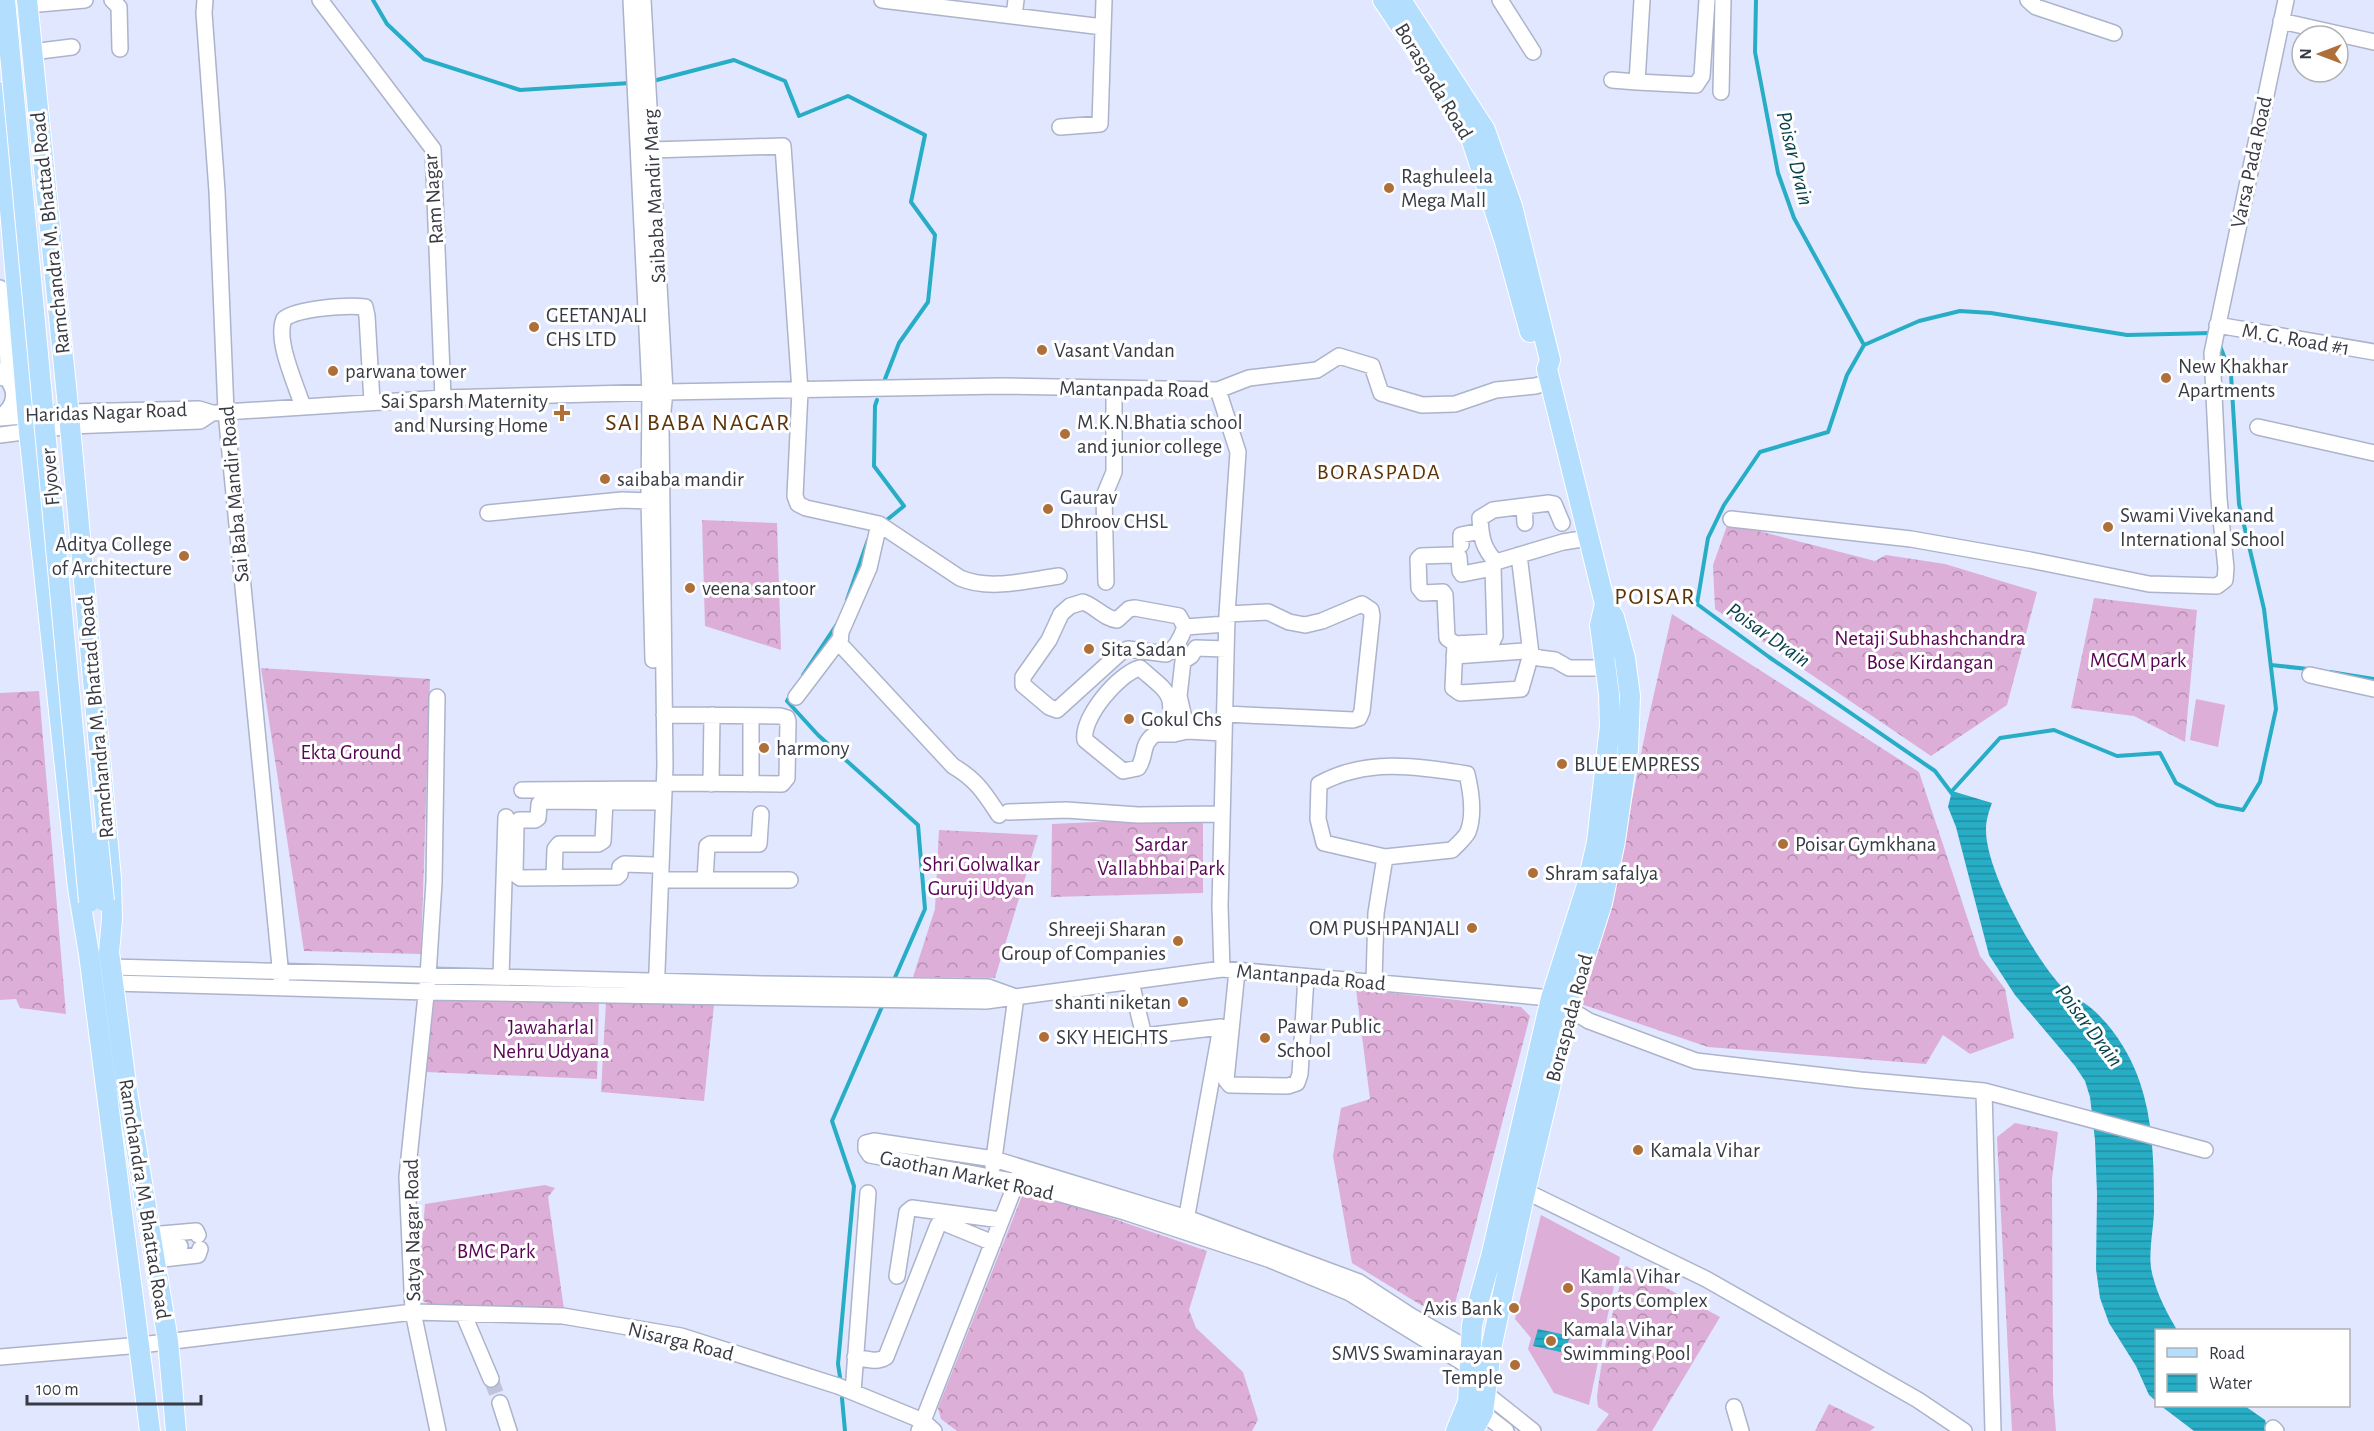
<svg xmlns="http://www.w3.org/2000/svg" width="2374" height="1431" font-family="'Alegreya Sans',sans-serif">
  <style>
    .grass { fill: #ddaed7 }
    .forest { fill: url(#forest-crowns) }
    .water { fill: url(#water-rules) }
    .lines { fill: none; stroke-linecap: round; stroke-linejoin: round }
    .stream { stroke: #27adc5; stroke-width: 4 }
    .minor-tunnel { stroke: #bec5da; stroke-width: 15; stroke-dasharray: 15 8; stroke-linecap: butt }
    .minor-casing { stroke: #acb3ca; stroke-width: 18 }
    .major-casing { stroke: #fff; stroke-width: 22 }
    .minor { stroke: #fff; stroke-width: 15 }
    .major { stroke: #b4defe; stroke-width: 20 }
    .major-bridge-casing { stroke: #fff; stroke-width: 22; stroke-linecap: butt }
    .major-bridge { stroke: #b4defe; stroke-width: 20 }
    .poi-dot { fill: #af6f38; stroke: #fff; stroke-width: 2 }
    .labels { text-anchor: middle; stroke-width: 6; stroke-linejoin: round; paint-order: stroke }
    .street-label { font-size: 21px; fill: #383b44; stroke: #fff }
    .poi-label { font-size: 21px; fill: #383b44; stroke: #fff; text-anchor: start }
    .park-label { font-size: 21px; fill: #590455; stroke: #fff }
    .water-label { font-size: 22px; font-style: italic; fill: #08414c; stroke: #fff }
    .neighbourhood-label { font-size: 22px; letter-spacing: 1.5px; fill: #5e340a; stroke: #fff }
    .quarter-label { font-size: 24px; letter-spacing: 1.5px; fill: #5e340a; stroke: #fff }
  </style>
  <defs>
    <pattern id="forest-crowns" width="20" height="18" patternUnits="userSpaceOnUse" patternTransform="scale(1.5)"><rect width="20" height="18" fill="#ddaed7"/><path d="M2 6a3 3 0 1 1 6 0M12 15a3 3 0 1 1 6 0" fill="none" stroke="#b48fb0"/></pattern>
    <pattern id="water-rules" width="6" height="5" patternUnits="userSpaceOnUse" patternTransform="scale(1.5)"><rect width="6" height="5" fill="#27adc5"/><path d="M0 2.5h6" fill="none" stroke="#238ea2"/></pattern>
  </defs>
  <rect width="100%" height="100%" fill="#e0e7ff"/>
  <path class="grass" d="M2196,699L2225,705L2218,747L2190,740Z
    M1541,1215L1620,1257L1589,1405L1554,1393L1528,1349L1531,1338L1515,1319Z"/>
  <path class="forest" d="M702,520L777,523L781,650L705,626Z
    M1728,523L1875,561L1886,555L1945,564L2037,592L2007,705L1931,756L1715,609L1713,565Z
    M2094,598L2197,610L2185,742L2134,716L2071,708Z
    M1672,614L1919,772L1980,956L2005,989L2014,1038L1970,1054L1943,1035L1926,1064L1708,1047L1578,1003L1609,917L1645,734Z
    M261,668L430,679L421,954L304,951Z
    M39,691L66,1014L20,1008L16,999L0,1000V693Z
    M1203,817V893L1051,897L1052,824Z
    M939,830L1038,835L995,978L913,977L935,909Z
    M1356,989L1521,1007L1530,1016L1453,1311L1434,1313L1352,1263L1333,1156L1341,1108L1370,1099Z
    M432,998L599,1002L597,1079L426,1072Z
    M606,1002L714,1005L704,1101L601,1092Z
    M2015,1123L2058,1132L2052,1179L2053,1393L2056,1431H2012L1997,1137Z
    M545,1185L555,1188L548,1197L564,1309L434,1308L422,1300L418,1290L425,1204Z
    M1033,1191L1207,1251L1189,1310L1196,1328L1243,1372L1258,1420L1252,1431H957L941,1419L938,1408L1022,1196Z
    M1626,1266L1720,1317L1652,1431H1596L1609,1414L1598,1407L1597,1397C1601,1360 1609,1327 1618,1292C1621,1283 1620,1273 1626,1266Z
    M1829,1404L1875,1427L1870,1431H1815Z"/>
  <path class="water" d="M1952,791L1992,803C1989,811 1986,820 1986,829C1985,870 2036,962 2065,990C2072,997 2083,1001 2091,1008C2117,1030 2136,1064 2144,1096C2154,1133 2154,1175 2154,1213C2153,1234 2147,1257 2153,1277C2158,1296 2167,1313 2177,1330H2156V1401L2149,1395L2136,1366L2109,1323L2100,1298L2096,1269L2097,1194L2095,1140L2090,1097L2085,1081L2075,1066L2015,995L1989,955L1956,827L1948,807Z
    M1538,1329L1570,1336L1565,1353L1533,1346Z
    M2161,1406H2245L2265,1420L2268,1431H2194Z"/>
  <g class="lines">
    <path class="stream" d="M373,0L387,24L424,59L520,90L630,83
      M1756,0L1755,52L1778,173L1794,218L1864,345L1847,375L1828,432L1760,452L1724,505L1708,538L1697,604L1769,657L1935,771L1953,795
      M653,81L734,60L785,81L799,116L848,96L925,135L911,202L935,235L928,302L899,343L885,379
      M1864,345L1919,321L1960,311L1991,313L2127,335L2212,333
      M877,400L875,406L874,466L904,506L888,519
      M847,600L868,540
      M2271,665L2308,669
      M2330,672L2374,679
      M803,675L837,624
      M791,694L787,701L818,735L918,825L925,909L893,982
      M1952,791L2000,738L2054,730L2117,756L2160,753L2176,783L2217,805L2243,810L2260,782L2276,709L2264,609L2239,504L2231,374L2220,346
      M840,1377L838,1364L854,1186L832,1121L884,1002
      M842,1398L845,1431"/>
    <path class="minor-tunnel" d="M491,1379L500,1403"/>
    <g class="minor-casing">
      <path id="minor" d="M112,0L119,7L120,49
        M205,0L204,13L217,191L226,412L282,987
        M320,0L433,149L443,398
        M631,0L650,392L649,501L653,660
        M643,0L665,392L661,429L665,766L656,996
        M882,0L1103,27
        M1500,0L1533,52
        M1642,0L1637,82L1696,85L1702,76L1707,0
        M2028,0L2036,7L2114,33
        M27,5L85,0
        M1014,16L1016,0
        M2281,21L2374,42
        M32,52L72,47
        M1612,80L1637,82
        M1721,92L1723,0
        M1060,127L1100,124L1104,0
        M641,152L651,150L783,146L800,391L795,496L798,504L806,508L879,524L869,568L841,632L840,644L953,766C977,780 985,794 999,815
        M0,288L5,292L8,366L7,369L0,371
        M2217,325L2374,352
        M0,377L7,379C16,390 16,402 6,412
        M1218,390L1249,378L1317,370L1339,356L1372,366L1381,393L1422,405L1455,404L1496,390L1535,386L1550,382
        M303,407C296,384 275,341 284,319C298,308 347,305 365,307L367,316L372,402
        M0,418L69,412L199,409L212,413
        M2258,427L2374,453
        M0,435L70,426L200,421L212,413L226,412L443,398L665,392L1002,386L1218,390L1238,452L1227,614L1220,906L1222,969L1551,998L1589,1021L1696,1061L1860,1080L1984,1091L1993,1431
        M1524,506L1525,523
        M488,513L622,500L649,501
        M1731,519L1911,539L2030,560L2149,584L2217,586L2225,580L2226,568L2219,499L2212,353L2286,0
        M879,524L960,578C990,591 1028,580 1059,576
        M1461,545V535L1481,531
        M1519,555L1531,654L1539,658L1555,660L1569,668H1606
        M1496,562C1483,548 1481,538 1480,518L1493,510L1549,503L1554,504L1562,523
        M1493,568L1462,574L1460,571L1459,557L1452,555L1421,556L1418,559L1419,588L1423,593L1443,592L1445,595L1447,638L1455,644L1492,642L1495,636L1493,568L1496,562L1563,542L1588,538
        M1106,582L1104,496L1114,472V388
        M1083,602C1095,606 1105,619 1117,620L1129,609L1135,608L1179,616L1185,627C1181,638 1176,649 1166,654L1128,649L1121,652L1057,710L1049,707L1023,685V677L1049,640L1061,614L1070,606Z
        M1185,627L1227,624
        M1454,656L1524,651L1531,654L1521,689L1460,693L1453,688L1455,644
        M2310,675L2374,689
        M437,697L434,882L428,976L407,1177L413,1312L438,1431
        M796,697L840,639
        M1225,714L1353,720L1359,718L1362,711L1372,616L1371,610L1362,604L1322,621L1305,625L1289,622L1268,612L1227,614
        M664,715L780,716L787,718L788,721L787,778L782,784L665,783
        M1187,731L1179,696L1183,661L1191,656L1196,648L1226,649
        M1170,734C1173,691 1172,696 1140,668C1119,673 1081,718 1085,740L1123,771L1138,768C1147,755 1140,745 1155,734H1174L1187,731L1224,733
        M711,784L712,715
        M751,784V716
        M522,790L657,789
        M1008,812L1066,810L1138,815L1222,814
        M654,865L624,864L620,867V874L617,877L520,878L515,874L516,825L519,820H535L538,818L539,804L543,801L657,802
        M554,878L555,849L559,844H598L603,841L605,801
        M662,880H790
        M705,880L707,846L710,844H759L761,814
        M111,967L762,984L988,987L1013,996
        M1237,971L1226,1080L1230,1085L1288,1086L1297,1083L1300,1074L1306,977
        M501,977L506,817
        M1131,982L1144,1036L1221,1027L1185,1226
        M1374,982L1376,913L1385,857L1452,850C1457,845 1465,838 1468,832C1475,814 1471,791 1467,774C1416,766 1366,758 1319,784L1318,819L1324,843L1385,857
        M113,983L426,992L986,1001L1222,969
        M1984,1091L2205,1150
        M993,1166L1016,997
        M1517,1187L1706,1279L1918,1400L1964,1431
        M150,1235L196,1231L198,1235
        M153,1249L180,1246
        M154,1260L198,1255L200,1249
        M897,1276L907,1212L912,1208L1001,1220
        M463,1313L491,1379
        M0,1357L141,1345L413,1312L563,1316L681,1336L838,1386L923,1421L934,1431
        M855,1357C866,1359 877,1363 886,1357L938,1225L942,1222L993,1243
        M1478,1372L1350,1293L1268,1259L1125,1212L1018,1182L870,1155L866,1149V1143L874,1141L994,1159L1187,1218L1359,1282L1411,1316L1479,1355
        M1479,1388L1533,1431
        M853,1392L868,1193
        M500,1403L509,1431
        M1475,1407L1506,1431
        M1734,1407L1741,1431
        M2273,1428L2276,1431
        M919,1431L1020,1173"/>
    </g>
    <g class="major-casing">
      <path id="major" d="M27,0L70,426L111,879L112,919L109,952L111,967L126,1085L168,1341L176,1431
        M1383,0L1449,98L1470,135L1505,242L1530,332
        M1401,0L1485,130L1512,206L1550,360L1547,369L1605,604L1614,617L1625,658L1630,696L1628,749L1615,841L1602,903L1569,1007L1525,1192L1492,1344L1483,1412L1473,1431
        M0,92L29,432L78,888L89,954L150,1431
        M1456,1431L1468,1402L1472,1325L1491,1257L1551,998L1588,882L1597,842L1610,726L1609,694L1600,625L1605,604"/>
    </g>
    <use href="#minor" class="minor"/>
    <use href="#major" class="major"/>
    <g class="major-bridge-casing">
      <path id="major-bridge" d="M5,0L89,902
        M98,842L104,901"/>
    </g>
    <use href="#major-bridge" class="major-bridge"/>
  </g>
  <g class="poi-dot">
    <circle cx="1389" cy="188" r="6"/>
    <circle cx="534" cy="327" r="6"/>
    <circle cx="1042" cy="350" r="6"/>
    <circle cx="333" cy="371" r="6"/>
    <circle cx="2166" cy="378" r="6"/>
    <path d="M559 404h6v6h6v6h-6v6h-6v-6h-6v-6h6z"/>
    <circle cx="1065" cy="434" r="6"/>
    <circle cx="605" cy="479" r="6"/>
    <circle cx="1048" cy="509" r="6"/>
    <circle cx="2108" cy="527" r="6"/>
    <circle cx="184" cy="556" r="6"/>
    <circle cx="690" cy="588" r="6"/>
    <circle cx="1089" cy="649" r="6"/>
    <circle cx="1129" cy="719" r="6"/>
    <circle cx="764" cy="748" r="6"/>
    <circle cx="1562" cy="764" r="6"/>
    <circle cx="1783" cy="844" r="6"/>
    <circle cx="1533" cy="873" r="6"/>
    <circle cx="1472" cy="928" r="6"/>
    <circle cx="1178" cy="941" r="6"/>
    <circle cx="1183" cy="1002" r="6"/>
    <circle cx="1044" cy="1037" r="6"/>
    <circle cx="1265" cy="1038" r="6"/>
    <circle cx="1638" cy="1150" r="6"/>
    <circle cx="1568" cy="1288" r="6"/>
    <circle cx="1514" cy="1308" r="6"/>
    <circle cx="1551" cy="1341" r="6"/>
    <circle cx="1515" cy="1365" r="6"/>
  </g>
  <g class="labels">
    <g class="street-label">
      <text transform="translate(1434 81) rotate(59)" y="7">Boraspada Road</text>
      <text transform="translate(2251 162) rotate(-78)" y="7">Varsa Pada Road</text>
      <text transform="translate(654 196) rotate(-93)" y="7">Saibaba Mandir Marg</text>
      <text transform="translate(433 199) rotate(-94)" y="7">Ram Nagar</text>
      <text transform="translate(50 233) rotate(-96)" y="7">Ramchandra M. Bhattad Road</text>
      <text transform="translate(2296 339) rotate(10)" y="7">M. G. Road #1</text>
      <text transform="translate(1134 389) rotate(1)" y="7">Mantanpada Road</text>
      <text transform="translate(106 412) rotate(-2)" y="7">Haridas Nagar Road</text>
      <text transform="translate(50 477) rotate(-95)" y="7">Flyover</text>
      <text transform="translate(234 494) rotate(-95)" y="7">Sai Baba Mandir Road</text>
      <text transform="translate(96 717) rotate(-95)" y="7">Ramchandra M. Bhattad Road</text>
      <text transform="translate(1311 977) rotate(5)" y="7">Mantanpada Road</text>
      <text transform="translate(1569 1018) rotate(-75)" y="7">Boraspada Road</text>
      <text transform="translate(967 1175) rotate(12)" y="7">Gaothan Market Road</text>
      <text transform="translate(145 1199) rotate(81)" y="7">Ramchandra M. Bhattad Road</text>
      <text transform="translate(412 1230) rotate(-91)" y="7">Satya Nagar Road</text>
      <text transform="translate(681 1341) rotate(14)" y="7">Nisarga Road</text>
    </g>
    <g class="poi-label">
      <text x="1401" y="183">Raghuleela<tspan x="1401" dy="24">Mega Mall</tspan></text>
      <text x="546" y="322">GEETANJALI<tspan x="546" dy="24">CHS LTD</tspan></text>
      <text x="1054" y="357">Vasant Vandan</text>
      <text x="2178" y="373">New Khakhar<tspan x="2178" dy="24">Apartments</tspan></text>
      <text x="345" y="378">parwana tower</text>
      <text x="548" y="408" text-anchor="end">Sai Sparsh Maternity<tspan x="548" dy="24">and Nursing Home</tspan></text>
      <text x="1077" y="429">M.K.N.Bhatia school<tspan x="1077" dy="24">and junior college</tspan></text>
      <text x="617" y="486">saibaba mandir</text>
      <text x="1060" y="504">Gaurav<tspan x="1060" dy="24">Dhroov CHSL</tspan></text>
      <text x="2120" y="522">Swami Vivekanand<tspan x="2120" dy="24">International School</tspan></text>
      <text x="172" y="551" text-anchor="end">Aditya College<tspan x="172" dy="24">of Architecture</tspan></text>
      <text x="702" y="595">veena santoor</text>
      <text x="1101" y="656">Sita Sadan</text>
      <text x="1141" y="726">Gokul Chs</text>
      <text x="776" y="755">harmony</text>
      <text x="1574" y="771">BLUE EMPRESS</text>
      <text x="1795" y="851">Poisar Gymkhana</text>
      <text x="1545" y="880">Shram safalya</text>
      <text x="1460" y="935" text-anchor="end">OM PUSHPANJALI</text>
      <text x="1166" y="936" text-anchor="end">Shreeji Sharan<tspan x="1166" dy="24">Group of Companies</tspan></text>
      <text x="1171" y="1009" text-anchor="end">shanti niketan</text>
      <text x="1277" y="1033">Pawar Public<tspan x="1277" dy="24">School</tspan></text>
      <text x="1056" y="1044">SKY HEIGHTS</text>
      <text x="1650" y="1157">Kamala Vihar</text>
      <text x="1580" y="1283">Kamla Vihar<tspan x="1580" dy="24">Sports Complex</tspan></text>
      <text x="1502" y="1315" text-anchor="end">Axis Bank</text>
      <text x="1563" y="1336">Kamala Vihar<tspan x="1563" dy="24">Swimming Pool</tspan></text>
      <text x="1503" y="1360" text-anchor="end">SMVS Swaminarayan<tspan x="1503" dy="24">Temple</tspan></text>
    </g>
    <g class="park-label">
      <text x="1930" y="645">Netaji Subhashchandra<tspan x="1930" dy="24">Bose Kirdangan</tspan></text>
      <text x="2138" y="667">MCGM park</text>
      <text x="351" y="759">Ekta Ground</text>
      <text x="1161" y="851">Sardar<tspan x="1161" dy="24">Vallabhbai Park</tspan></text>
      <text x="981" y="871">Shri Golwalkar<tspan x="981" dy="24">Guruji Udyan</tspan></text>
      <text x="551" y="1034">Jawaharlal<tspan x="551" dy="24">Nehru Udyana</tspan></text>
      <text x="496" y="1258">BMC Park</text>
    </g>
    <g class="water-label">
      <text transform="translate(1796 158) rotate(76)" y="8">Poisar Drain</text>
      <text transform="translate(1769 634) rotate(35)" y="8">Poisar Drain</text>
      <text transform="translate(2090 1025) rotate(53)" y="8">Poisar Drain</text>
    </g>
    <g class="neighbourhood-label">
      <text x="1379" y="479">BORASPADA</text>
    </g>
    <g class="quarter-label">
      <text x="698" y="430">SAI BABA NAGAR</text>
      <text x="1655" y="604">POISAR</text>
    </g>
  </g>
  <rect x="2155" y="1329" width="195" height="78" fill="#ffffff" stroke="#afb1b4" stroke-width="1.5"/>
  <rect x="2167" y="1348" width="30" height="9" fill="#b4defe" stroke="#afb1b4" stroke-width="1.5"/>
  <text x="2209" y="1359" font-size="18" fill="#383b44">Road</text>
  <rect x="2167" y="1374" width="30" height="18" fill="url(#water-rules)" stroke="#afb1b4" stroke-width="1.5"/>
  <text x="2209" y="1389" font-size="18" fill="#383b44">Water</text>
  <g transform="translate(2320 54) rotate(270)"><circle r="28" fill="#ffffff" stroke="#afb1b4" stroke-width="1.5"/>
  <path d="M0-4.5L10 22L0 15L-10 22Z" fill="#af6f38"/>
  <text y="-9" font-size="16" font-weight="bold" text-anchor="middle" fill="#383b44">N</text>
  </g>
  <path d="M27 1395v9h174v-9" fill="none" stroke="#383b44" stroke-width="3"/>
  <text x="36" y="1395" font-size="18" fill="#383b44" stroke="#ffffff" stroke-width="4.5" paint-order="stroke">100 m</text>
</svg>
